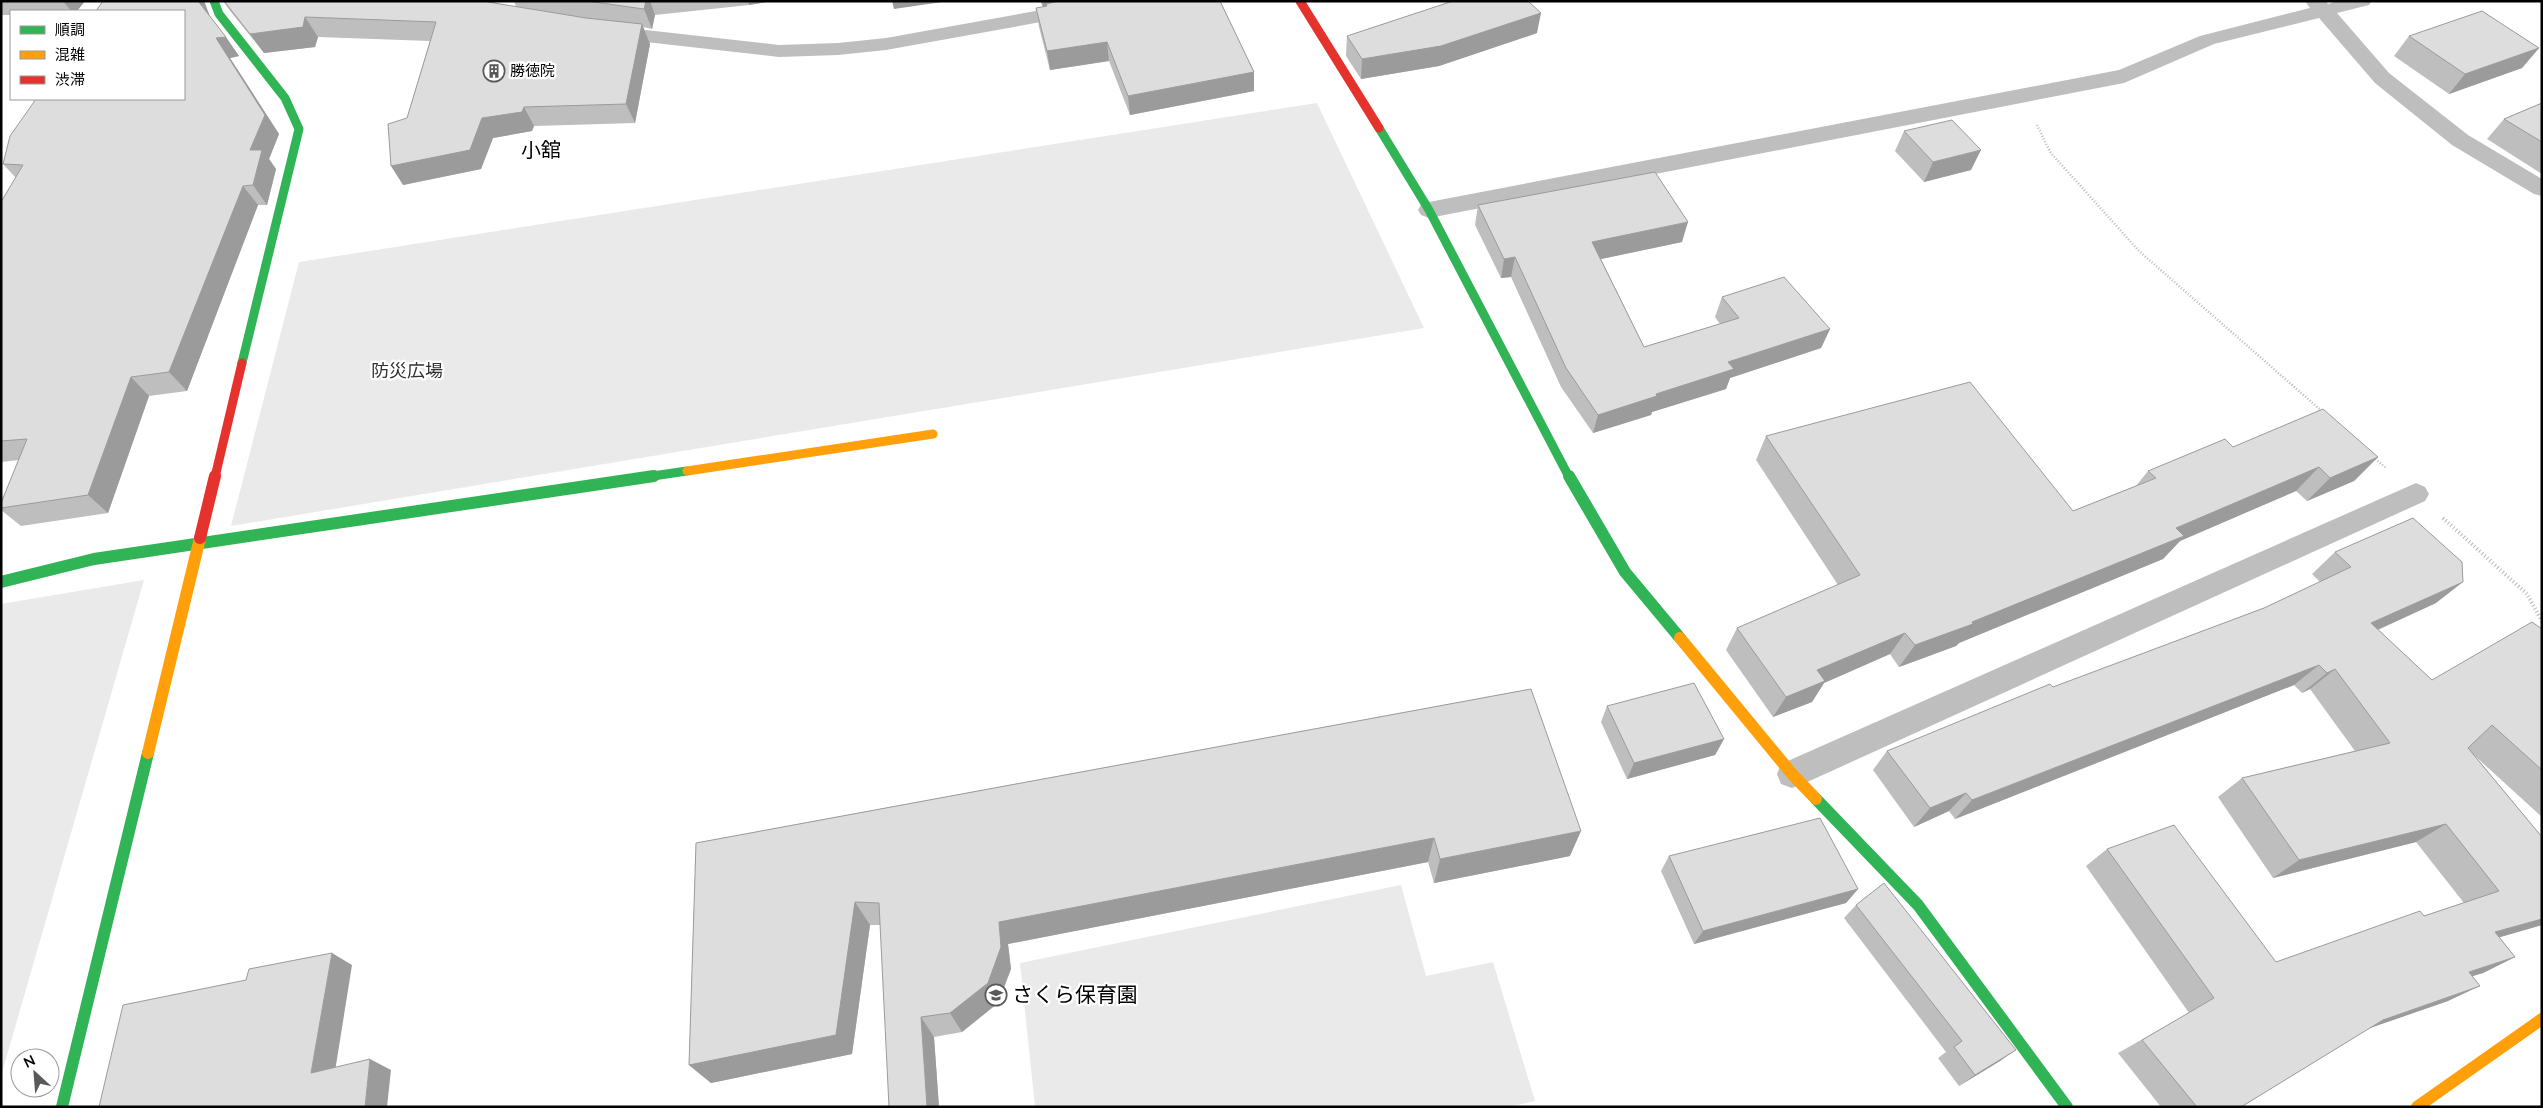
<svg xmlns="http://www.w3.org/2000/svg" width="2543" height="1108" font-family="Lato,'Noto Sans JP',sans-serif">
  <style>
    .green { fill: #eaeaea }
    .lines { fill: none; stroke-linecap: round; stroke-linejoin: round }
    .path-far1 { stroke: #b8b8b8; stroke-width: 2.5; stroke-dasharray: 1 2; stroke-linecap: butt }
    .path { stroke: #b8b8b8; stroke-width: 4; stroke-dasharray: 1 2.5; stroke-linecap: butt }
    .lane { fill: #bebebe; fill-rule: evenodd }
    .street { fill: #bebebe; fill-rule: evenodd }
    .fast-far1 { stroke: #30b455; stroke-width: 9 }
    .fast { stroke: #30b455; stroke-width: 12 }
    .slow-far1 { stroke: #ff9f0a; stroke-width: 9 }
    .slow { stroke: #ff9f0a; stroke-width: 12 }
    .jam-far1 { stroke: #e5322d; stroke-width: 9 }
    .jam { stroke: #e5322d; stroke-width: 12 }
    .wall { fill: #bebebe }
    .shaded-wall { fill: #9b9b9b }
    .building { fill: #ddd; stroke: #9b9b9b }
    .labels { text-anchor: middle; stroke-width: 4.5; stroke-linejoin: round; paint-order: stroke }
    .far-poi-label { font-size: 15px; fill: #000; stroke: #fff; text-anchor: start }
    .park-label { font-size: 18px; fill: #303030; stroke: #fff }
    .quarter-label { font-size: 20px; fill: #000; stroke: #fff }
    .near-poi-label { font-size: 21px; fill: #000; stroke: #fff; text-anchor: start }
  </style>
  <rect width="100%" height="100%" fill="#fff"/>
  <path class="green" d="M1317,103L1424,328L231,526L299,262Z
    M144,580L1,1076V604Z
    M1401,885L1426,976L1493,962L1535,1101L1509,1107H1035L1020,963Z"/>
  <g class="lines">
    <path class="path-far1" d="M2037,125L2050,152L2139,251L2324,413
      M2373,457L2386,468"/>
    <path class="path" d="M2443,518L2527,594L2542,621"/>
    <path class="lane" d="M1091,1H1133L1131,5L1124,7L886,50L838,55L779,57L610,38L603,36L600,32L603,28L610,26L779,45L838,43L886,38Z"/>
    <path class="street" d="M2305,1H2326L2328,4L2337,1H2372L2369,5L2337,13L2389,73L2468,135L2542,179V196L2534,194L2452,145L2375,83L2319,18L2214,44L2124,83L1429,218L1421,215L1418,210L1421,205L1429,202L2119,70L2200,36L2310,8Z
      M2416,483L2425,487L2429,494L2425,501L1803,784L1792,788L1781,784L1777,774L1781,764Z"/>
    <path class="fast-far1" d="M214,1L219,14L285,98L299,129L242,363
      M1379,128L1429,210L1569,477
      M646,477L687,471"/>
    <path class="fast" d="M1569,476L1625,572L1680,638
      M1,582L94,559L654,476
      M1816,799L1918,905L2067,1107
      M62,1107L148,753"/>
    <path class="slow-far1" d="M687,471L933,434"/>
    <path class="slow" d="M1680,638L1792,774L1816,799
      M148,753L200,538
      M2417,1107L2542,1019"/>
    <path class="jam-far1" d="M1300,1L1379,128
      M215,477L242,363"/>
    <path class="jam" d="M200,538L215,476"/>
  </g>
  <path class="wall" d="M1,1H85L77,11H11V15H1Z
    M204,1L209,15L239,56L230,58L279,134L269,159L276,169L267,205H258L187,391L149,396L108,513L21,526L1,510V503L19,460L1,462V202L16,178L3,164Z
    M223,1H496L495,3L516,7L514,1H773L749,5L655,15L652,29L643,27L650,44L635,123L534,126L532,131L493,138L481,169L403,185L407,118L430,41L318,37L315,47L264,53L231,12Z
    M1040,1H1220L1254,72V91L1130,115L1109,61L1050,70L1039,27L1036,8L1043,7Z
    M1537,33L1439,66L1361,79L1346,56L1347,36Z
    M2409,36L2539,48L2522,68L2449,94L2394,56Z
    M2542,103V174L2487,139L2504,119Z
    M1904,131L1971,170L1924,182L1895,151Z
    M1478,205L1682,242L1601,259L1644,347L1720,324L1715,317L1722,297L1830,329L1821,348L1730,378L1726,389L1652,412L1651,415L1593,433L1561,387L1511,277L1501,278L1475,225Z
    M1766,436L2073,511L2136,486L2148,471L2233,447L2378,457L2354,481L2307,501L2296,491L2180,541L2163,559L1959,643L1956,646L1899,667L1890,654L1824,683L1812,702L1773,717L1726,650L1737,628L1838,585L1756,460Z
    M2335,552L2436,603L2378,630L2432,680L2542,629V817L2475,756L2542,837V925L2499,937L2515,957L2483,973L2472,976L2448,1001L2369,1028L2241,1107H2161L2118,1053L2189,1013L2086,866L2107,849L2276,962L2424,916L2464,903L2416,842L2273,878L2218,797L2242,778L2355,751L2310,689L2302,693L2294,685L1955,819L1949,811L1914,827L1873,770L1887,751L2264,608L2320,582L2312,574Z
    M1531,689L1570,856L1434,883L1428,862L1008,944L1011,969L998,1003L962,1032L934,1037L939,1107L880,925H870L852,1054L711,1083L689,1065L696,843Z
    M1607,706L1724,739L1715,755L1627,779L1601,722Z
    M1669,856L1858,889L1846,903L1694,944L1661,871Z
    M1856,905L2000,1061L1959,1086L1938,1058L1946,1052L1844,918Z"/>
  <path class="shaded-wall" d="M63,1H85L77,11H71Z
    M198,1H204L211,19Z
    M646,1H650L655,15L652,29L644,9Z
    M748,1H773L749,5Z
    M892,1H949L894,9Z
    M1042,1H1079L1046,4L1047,7L1043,8Z
    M1541,13L1537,33L1439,66L1361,79L1362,59Z
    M305,17L318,37L315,47L264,53L250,34Z
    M642,24L650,44L635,123L626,104Z
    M226,37L239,56L230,58L279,134L269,159L276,169L267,205L253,185L250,150L216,38Z
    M1107,42L1109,61L1050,70L1047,51Z
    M2539,48L2522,68L2449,94L2465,74Z
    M1254,72V91L1130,115L1128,96Z
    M524,107L534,126L532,131L493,138L481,169L403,185L391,166L482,118Z
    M1981,150L1971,170L1924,182L1933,162Z
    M243,186L258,205L187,391L169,372Z
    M1688,222L1682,242L1587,262L1592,242Z
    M1515,257L1511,277L1501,278L1504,259Z
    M1830,329L1821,348L1730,378L1726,389L1652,412L1651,415L1593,433L1598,415L1656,394L1728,362Z
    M131,377L149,396L108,513L88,495Z
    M2378,457L2354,481L2307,501L2330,478Z
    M2319,467L2296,491L2180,541L2163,559L1959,643L1956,646L1899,667L1915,645L1972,622L2176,528Z
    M2463,582L2436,603L2346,644L2371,623Z
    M1905,633L1890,654L1824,683L1812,702L1773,717L1786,697L1817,670Z
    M2319,665L2294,685L1955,819L1972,800Z
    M2335,669L2310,689L2302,693L2327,673Z
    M1724,739L1715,755L1627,779L1634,763Z
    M1966,793L1949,811L1914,827L1930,808Z
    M2446,824L2416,842L2273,878L2299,860Z
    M1581,831L1570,856L1434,883L1440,859Z
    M1434,838L1428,862L1008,944L1011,969L998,1003L962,1032L950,1013L999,922Z
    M1858,889L1846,903L1694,944L1703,931Z
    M855,902L870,925L852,1054L711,1083L689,1065Z
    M2542,919V925L2463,948L2495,932Z
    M332,953L352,965L333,1084L311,1073Z
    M2515,957L2483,973L2437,987L2469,972Z
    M2480,986L2448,1001L2353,1034L2383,1020Z
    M921,1017L934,1037L939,1107H927Z
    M2016,1050L2000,1061L1959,1086L1975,1075Z
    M370,1059L391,1070L387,1107H365Z"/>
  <path class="building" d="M103,1H198L226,37L216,38L265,115L250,150H262L253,185L243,186L169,372L131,377L88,495L1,508V503L27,439L1,441V202L23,165L3,164L10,136L36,99H184V11H96Z
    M224,1H488V2L586,18L642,24L626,104L524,107L522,112L482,118L470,150L391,166L388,124L407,118L436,22L305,17L303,27L250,34Z
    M587,1H646L644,9Z
    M1059,1H1220L1254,72L1128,96L1107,42L1047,51L1036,8L1047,6L1046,4Z
    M1453,1H1528L1541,13L1441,46L1362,59L1347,36Z
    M2482,11L2539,48L2465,74L2409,36Z
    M2542,103V142L2504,119Z
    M1952,120L1981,150L1933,162L1904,131Z
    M1655,172L1688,222L1592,242L1644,347L1739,318L1722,297L1784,277L1830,329L1728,362L1734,369L1656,394L1657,396L1598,415L1566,368L1515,257L1504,259L1478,205Z
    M1970,382L2073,511L2156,478L2148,471L2225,439L2233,447L2323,409L2378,457L2330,478L2319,467L2176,528L2184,536L1972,622L1973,624L1915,645L1905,633L1817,670L1825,681L1786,697L1737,628L1860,575L1766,436Z
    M2413,518L2462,562L2463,582L2371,623L2432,680L2532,622L2542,629V770L2492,725L2468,748L2542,837V919L2495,932L2515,957L2469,972L2480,986L2383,1020L2241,1107H2197L2142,1040L2214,998L2107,849L2174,825L2276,962L2420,911L2424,916L2499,891L2446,824L2299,860L2242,778L2390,743L2335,669L2327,673L2319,665L1972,800L1966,793L1930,808L1887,751L2050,684L2053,687L2264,608L2351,567L2335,552Z
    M1694,683L1724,739L1634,763L1607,706Z
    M1531,689L1581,831L1440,859L1434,838L999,922L1001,947L988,983L950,1013L921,1017L927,1107H889L879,903L855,902L836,1035L689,1065L696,843Z
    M1820,818L1858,889L1703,931L1669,856Z
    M1884,883L2016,1050L1975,1075L1954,1047L1962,1041L1856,905Z
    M332,953L311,1073L370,1059L365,1107H99L123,1005L246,980L249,969Z"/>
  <defs>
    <g id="building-ring" transform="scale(1.125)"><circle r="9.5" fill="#fff" stroke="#595959" stroke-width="1.5"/><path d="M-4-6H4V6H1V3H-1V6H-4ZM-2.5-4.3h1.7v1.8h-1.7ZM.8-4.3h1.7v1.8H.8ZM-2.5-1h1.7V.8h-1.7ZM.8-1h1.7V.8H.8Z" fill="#595959"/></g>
    <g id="school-ring" transform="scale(1.125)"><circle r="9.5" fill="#fff" stroke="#595959" stroke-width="1.5"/><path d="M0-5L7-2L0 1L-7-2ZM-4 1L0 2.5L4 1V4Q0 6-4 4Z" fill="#595959"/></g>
  </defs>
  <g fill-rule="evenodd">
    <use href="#building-ring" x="494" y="71"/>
    <use href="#school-ring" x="996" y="995"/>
  </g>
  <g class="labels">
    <g class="far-poi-label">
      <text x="510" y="76">勝徳院</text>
    </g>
    <g class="park-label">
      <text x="407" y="377">防災広場</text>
    </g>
    <g class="quarter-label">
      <text x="541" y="157">小舘</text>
    </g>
    <g class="near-poi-label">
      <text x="1012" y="1002">さくら保育園</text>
    </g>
  </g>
  <rect width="2543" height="1108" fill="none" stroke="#000000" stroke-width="5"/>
  <rect x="10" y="10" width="175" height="90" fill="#ffffff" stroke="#999999"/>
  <rect x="20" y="26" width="25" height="8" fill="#30b455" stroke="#999999"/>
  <text x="55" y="35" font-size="15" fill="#000000">順調</text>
  <rect x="20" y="51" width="25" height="8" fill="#ff9f0a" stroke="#999999"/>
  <text x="55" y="60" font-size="15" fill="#000000">混雑</text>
  <rect x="20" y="76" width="25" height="8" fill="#e5322d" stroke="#999999"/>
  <text x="55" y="85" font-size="15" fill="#000000">渋滞</text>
  <g transform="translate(35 1073) rotate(334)"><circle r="24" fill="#ffffff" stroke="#999999"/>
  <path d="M0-4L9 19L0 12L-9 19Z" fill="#595959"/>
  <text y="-8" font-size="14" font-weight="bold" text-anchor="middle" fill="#000000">N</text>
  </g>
</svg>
